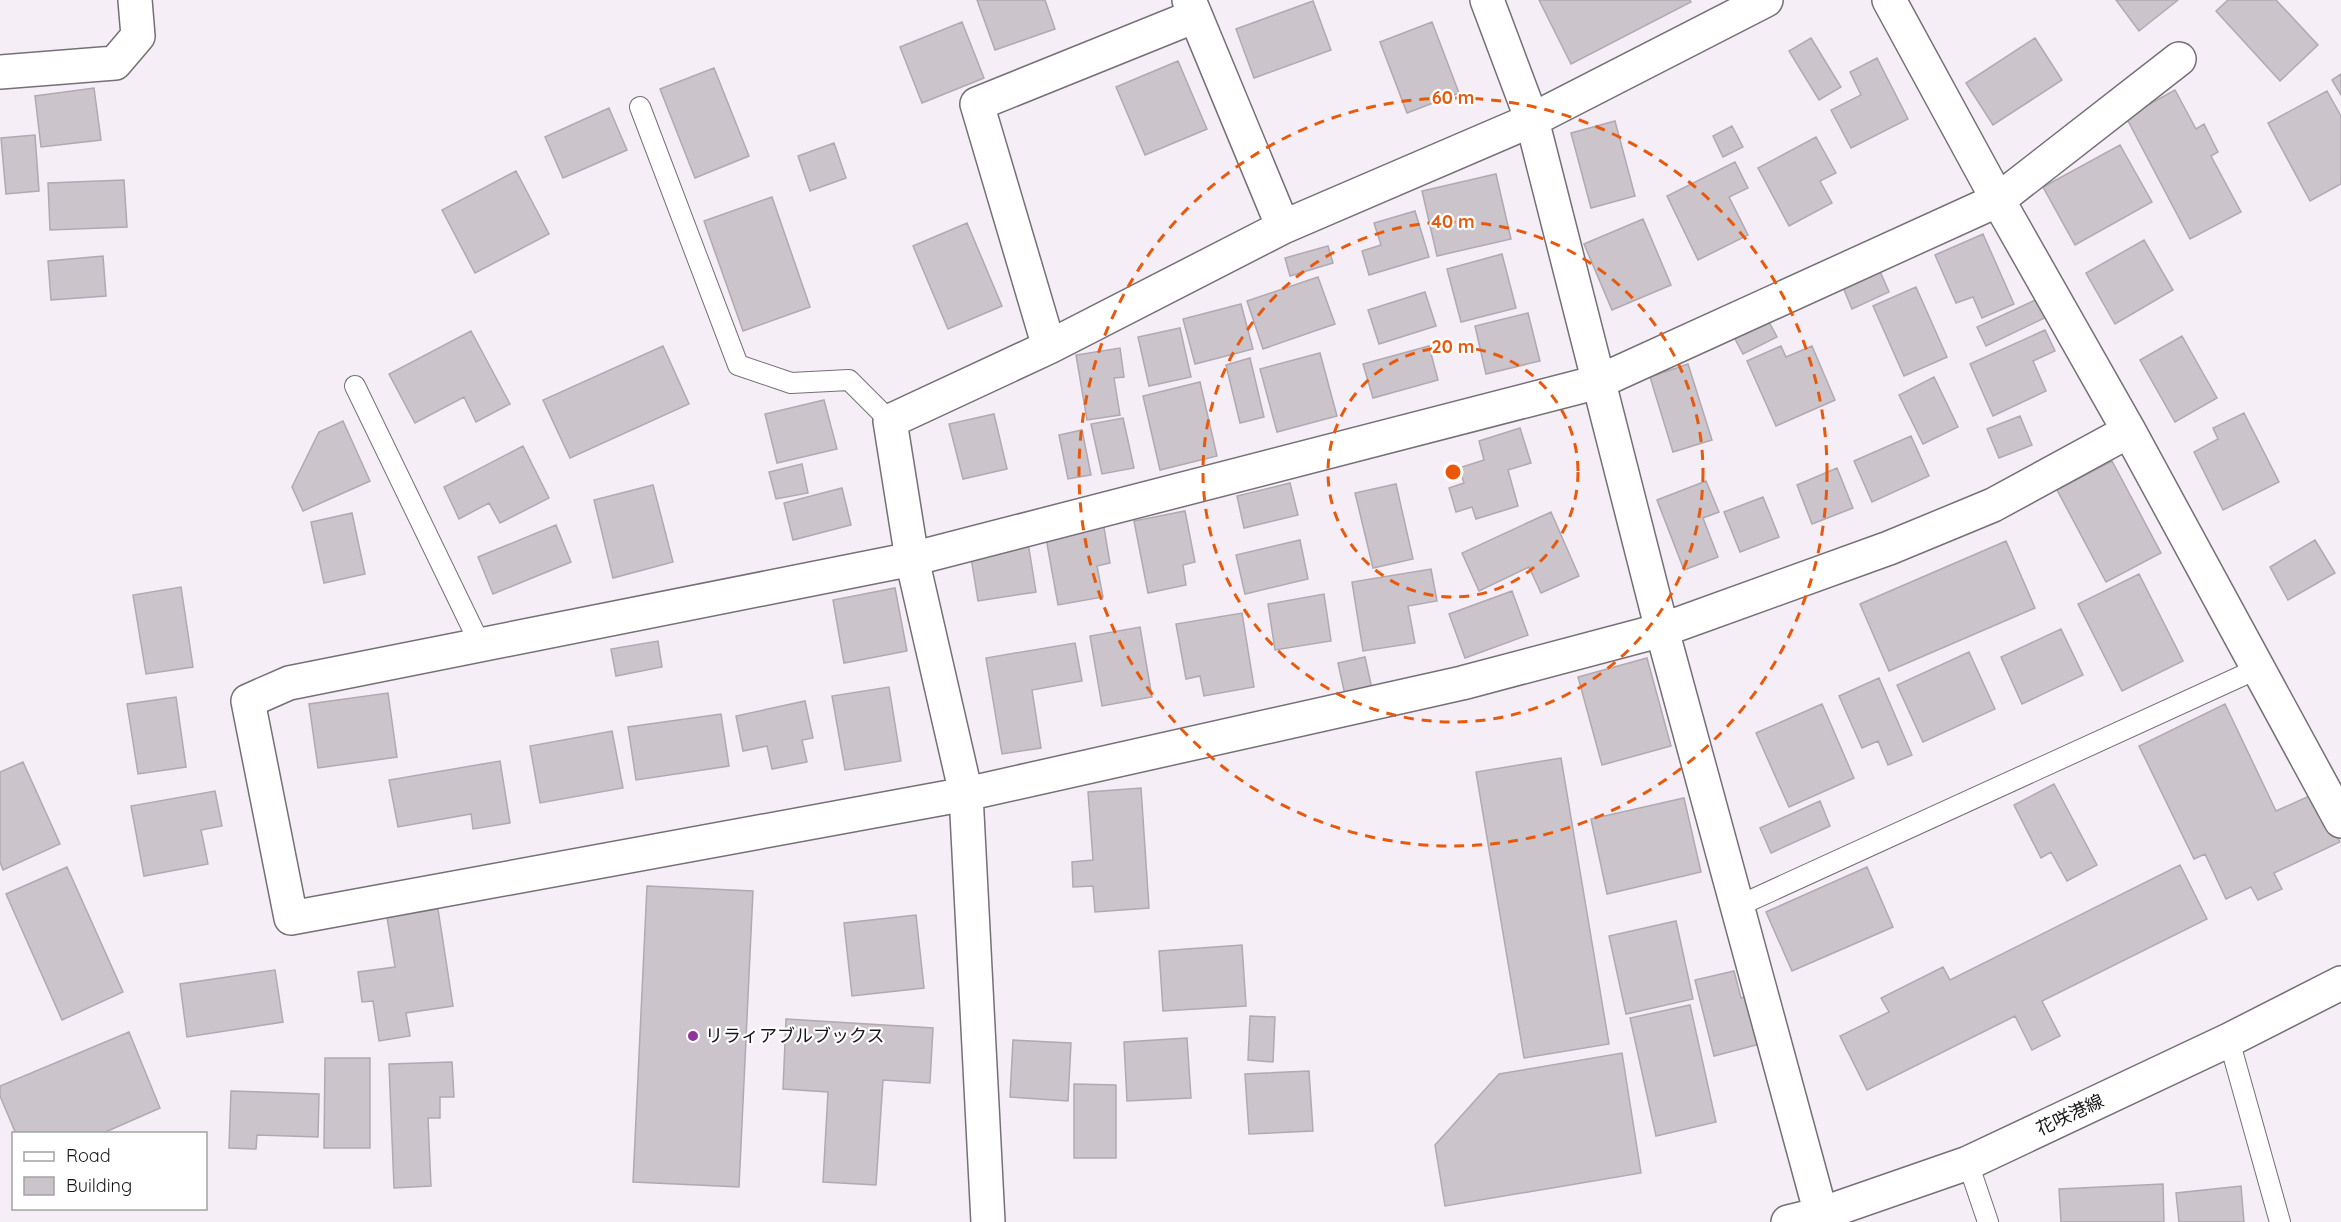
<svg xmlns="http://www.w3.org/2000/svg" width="2341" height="1222" font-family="Quicksand,'Noto Sans JP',sans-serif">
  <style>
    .building { fill: #cbc4cb; stroke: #b0a9b1; stroke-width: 1.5 }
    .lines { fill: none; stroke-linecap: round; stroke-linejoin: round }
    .lane-casing { stroke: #756f76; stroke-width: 22 }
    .street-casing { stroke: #756f76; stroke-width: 36 }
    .secondary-casing { stroke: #756f76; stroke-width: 36 }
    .lane { stroke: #fff; stroke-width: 20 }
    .street { stroke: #fff; stroke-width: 33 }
    .secondary { stroke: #fff; stroke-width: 33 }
    .ring { fill: none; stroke: #e8590c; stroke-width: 3; stroke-dasharray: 10 8 }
    .poi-dot { fill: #90339d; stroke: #fff; stroke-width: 2 }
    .labels { text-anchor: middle; stroke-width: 4.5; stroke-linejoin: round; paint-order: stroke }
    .poi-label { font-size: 18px; fill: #191619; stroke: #fff; text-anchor: start }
    .street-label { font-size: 18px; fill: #191619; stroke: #fff }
    .centre { fill: #e8590c; stroke: #fff; stroke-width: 3 }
    .ring-label { font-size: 18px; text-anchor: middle; font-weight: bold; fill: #e8590c; stroke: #fff; stroke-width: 4.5; stroke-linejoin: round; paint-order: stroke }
  </style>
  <rect width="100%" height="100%" fill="#f5eef6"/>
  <path class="building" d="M977,0H1045L1055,29L995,50Z
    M1539,0H1690L1691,2L1571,64Z
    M2116,0H2178L2139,31Z
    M2228,0H2276L2318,45L2280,81L2216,11Z
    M1313,1L1331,50L1254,78L1236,29Z
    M962,22L984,78L922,103L900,47Z
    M1432,22L1459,93L1407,113L1380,42Z
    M1811,38L1841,87L1819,100L1789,51Z
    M2035,38L2062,80L1993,125L1966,83Z
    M1877,58L1908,119L1851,148L1831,110L1861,95L1850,72Z
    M1178,61L1207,129L1145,155L1116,87Z
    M714,68L749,156L695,178L660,89Z
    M2341,74V95L2332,80Z
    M94,88L101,140L41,147L35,96Z
    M2175,90L2196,129L2204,124L2218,152L2211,156L2241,212L2190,239L2126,117Z
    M2327,91L2341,116V184L2310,201L2268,123Z
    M609,108L627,150L563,178L545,137Z
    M1615,121L1635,196L1591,208L1571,133Z
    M1732,126L1743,147L1723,157L1713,136Z
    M35,135L39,191L6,194L1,138Z
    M1816,137L1836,173L1820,181L1832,203L1789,226L1758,168Z
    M834,143L846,178L810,191L798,156Z
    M2120,145L2152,202L2075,245L2043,187Z
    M1735,162L1748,188L1729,197L1748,235L1698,260L1667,196Z
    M516,171L549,234L475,273L442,210Z
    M1496,174L1511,239L1437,256L1422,191Z
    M124,180L127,227L50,230L48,183Z
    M772,197L810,307L743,331L704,221Z
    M1415,211L1429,257L1369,275L1362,251L1381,245L1374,223Z
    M1643,219L1671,285L1612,310L1584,244Z
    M967,223L1002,306L948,329L913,246Z
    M1983,234L2014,304L1982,318L1973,297L1956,303L1935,255Z
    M2144,240L2173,290L2115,324L2086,273Z
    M1328,246L1333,263L1290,276L1285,258Z
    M1502,254L1516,308L1461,322L1447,269Z
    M103,256L106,296L51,300L48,261Z
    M1879,269L1889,292L1852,309L1842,285Z
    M1318,277L1335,324L1263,349L1247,301Z
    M1916,287L1947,357L1904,376L1873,306Z
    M1425,292L1436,326L1379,344L1368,310Z
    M2046,295L2055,313L1986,346L1977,327Z
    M1241,304L1253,349L1195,364L1183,319Z
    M1528,313L1540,361L1486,374L1475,326Z
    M1768,320L1777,337L1743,354L1734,337Z
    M1180,328L1191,377L1149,386L1138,337Z
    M2045,330L2055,351L2033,361L2046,391L1993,416L1970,364Z
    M471,331L510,404L476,422L464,397L415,423L389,374Z
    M2182,336L2217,398L2175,422L2140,360Z
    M663,346L689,404L570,458L543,400Z
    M1429,346L1438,380L1373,398L1363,364Z
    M1781,346L1786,357L1812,346L1835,400L1776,426L1747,361Z
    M1120,348L1124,377L1114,378L1120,415L1087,420L1076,355Z
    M1320,353L1337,416L1277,432L1260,369Z
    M1250,358L1264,417L1240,423L1226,365Z
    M1688,364L1712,440L1673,452L1650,377Z
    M1934,377L1958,427L1923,444L1899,395Z
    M1200,382L1217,456L1160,470L1143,396Z
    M824,400L837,449L777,463L765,414Z
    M2244,413L2279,482L2223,510L2194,452L2218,439L2213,428Z
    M994,414L1007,469L963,479L949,424Z
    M2020,416L2032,445L1999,458L1987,429Z
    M1123,418L1134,468L1102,474L1091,424Z
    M343,421L370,481L303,511L292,487L319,432Z
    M1520,428L1531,463L1508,470L1518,506L1476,519L1472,507L1456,512L1449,488L1464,483L1459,468L1484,460L1479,441Z
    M1082,430L1091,475L1068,479L1059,435Z
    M1911,436L1929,476L1872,502L1854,461Z
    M523,446L549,498L500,523L489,503L459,519L444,487Z
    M2112,461L2161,553L2106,582L2057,490Z
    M802,464L808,493L776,499L769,472Z
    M1837,468L1853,508L1812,524L1797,485Z
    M1706,481L1719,512L1703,518L1718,557L1684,570L1657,500Z
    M1290,483L1298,515L1244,528L1237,496Z
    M1396,484L1413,559L1373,568L1355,493Z
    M653,485L673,562L613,578L594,500Z
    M842,488L851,525L793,540L784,503Z
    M1763,497L1779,537L1740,552L1724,512Z
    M1185,511L1195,562L1183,565L1186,585L1148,593L1134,521Z
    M1551,512L1579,576L1541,593L1529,567L1479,591L1462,553Z
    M352,513L365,574L324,583L311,522Z
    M1102,516L1110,563L1097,566L1103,597L1058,605L1044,527Z
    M556,525L571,562L493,594L478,557Z
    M1027,536L1036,592L978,601L969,545Z
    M1300,540L1308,579L1245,594L1236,555Z
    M2315,540L2335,573L2288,600L2270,567Z
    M2006,541L2035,608L1889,671L1860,604Z
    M1431,569L1437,601L1408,606L1415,643L1363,651L1352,582Z
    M2139,574L2183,661L2122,691L2078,604Z
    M181,587L193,667L146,674L133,595Z
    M895,588L907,651L844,663L833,600Z
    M1512,591L1528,635L1465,658L1449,614Z
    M1324,594L1331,641L1275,650L1268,604Z
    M1242,613L1254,687L1204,696L1200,676L1186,679L1176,624Z
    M1140,627L1152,697L1102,706L1090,636Z
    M2061,629L2083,675L2022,704L2001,657Z
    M658,641L662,667L616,676L611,649Z
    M1075,643L1082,681L1032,690L1041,748L1002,754L986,658Z
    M1969,652L1995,709L1923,742L1897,685Z
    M1365,657L1372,689L1345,695L1338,663Z
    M1647,658L1671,746L1602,765L1578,677Z
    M1879,678L1912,755L1888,765L1878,741L1862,748L1839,696Z
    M889,687L901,761L845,770L832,696Z
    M388,693L397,757L318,768L309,704Z
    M176,697L186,767L138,774L127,704Z
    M805,701L813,738L802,740L807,762L772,769L767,746L743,751L736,716Z
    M1822,704L1854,778L1789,807L1756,733Z
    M2225,704L2276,811L2316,793L2340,842L2274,873L2282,889L2258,900L2251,887L2226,899L2205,854L2194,859L2139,746Z
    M721,714L729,766L636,780L628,727Z
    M612,731L623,788L540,803L530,746Z
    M1561,758L1609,1044L1524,1058L1476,772Z
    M500,761L510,823L473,829L471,814L398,827L389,780Z
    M23,762L60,844L3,870L0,862V772Z
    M2054,784L2097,865L2067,881L2051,852L2041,858L2014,805Z
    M1141,788L1149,908L1095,912L1093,886L1073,887L1072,862L1093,860L1088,792Z
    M215,791L222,826L201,830L208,864L144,876L131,806Z
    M1684,798L1701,872L1607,894L1591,819Z
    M1820,801L1830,826L1771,853L1760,828Z
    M2180,865L2207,919L2042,1001L2060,1036L2032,1050L2015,1016L1867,1090L1840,1036L1889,1012L1881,998L1943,967L1950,980Z
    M67,867L123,992L62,1020L6,894Z
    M1867,867L1893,927L1792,971L1766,912Z
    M647,886L753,891L739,1187L633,1182Z
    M438,909L453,1006L406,1013L410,1036L379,1041L373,1001L362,1002L358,972L395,967L387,917Z
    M916,915L924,988L852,996L844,923Z
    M1676,921L1693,999L1626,1014L1609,936Z
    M1242,945L1246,1006L1163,1011L1159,951Z
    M275,970L283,1022L187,1037L180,984Z
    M1734,971L1741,998L1751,995L1764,1043L1714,1056L1695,980Z
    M1690,1005L1716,1122L1656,1136L1630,1018Z
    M1250,1016L1275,1017L1273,1062L1248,1060Z
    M786,1019L933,1028L930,1083L883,1080L876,1185L823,1182L828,1092L783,1089Z
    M129,1032L160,1108L101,1134H16L0,1096V1086Z
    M1187,1038L1191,1098L1127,1101L1124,1042Z
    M1013,1040L1071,1043L1068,1101L1010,1097Z
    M1622,1053L1641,1173L1445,1206L1435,1145L1499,1074Z
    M325,1058H370V1148H324Z
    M452,1062L454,1097H440V1118H428L431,1186L394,1188L389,1064Z
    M1309,1071L1313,1131L1249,1134L1245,1074Z
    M1074,1084L1116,1085V1158H1074Z
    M231,1091L319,1094L318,1137L257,1135L256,1149L229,1148Z
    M2163,1184L2164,1222H2061L2059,1189Z
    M2241,1186L2244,1222H2179L2176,1193Z"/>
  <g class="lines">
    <g class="lane-casing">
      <path id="lane" d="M640,107L738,365L791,383L849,380L890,421
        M355,386L480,644
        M1736,907L2259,668
        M2229,1040L2280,1222
        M1968,1163L1988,1222"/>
    </g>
    <g class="street-casing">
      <path id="street" d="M1189,0L1283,227
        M1487,0L1532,120L1662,630L1821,1214
        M1889,0L1998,200L2129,431L2341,821
        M0,72L115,63L138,36L135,0
        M1049,347L977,104L1195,16
        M2129,431L1993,505L1889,548L1662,630L1462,683L966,794L291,918L248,701L289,683L912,559L1598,382L1998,200L2179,59
        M988,1222L966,794L912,559L890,421L1049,347L1283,227L1532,120L1766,0"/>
    </g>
    <g class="secondary-casing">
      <path id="secondary" d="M1788,1222L1821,1214L1968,1163L2229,1040L2341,983"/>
    </g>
    <use href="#lane" class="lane"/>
    <use href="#street" class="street"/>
    <use href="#secondary" class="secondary"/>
  </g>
  <g class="ring">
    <circle cx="1453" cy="472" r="125"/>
    <circle cx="1453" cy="472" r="250"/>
    <circle cx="1453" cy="472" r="374"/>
  </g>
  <circle class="poi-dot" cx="693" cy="1036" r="6"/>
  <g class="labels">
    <g class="poi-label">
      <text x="705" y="1042">リラィアブルブックス</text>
    </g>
    <g class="street-label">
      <text transform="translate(2070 1115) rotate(-25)" y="6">花咲港線</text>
    </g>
  </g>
  <circle cx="1453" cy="472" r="9" class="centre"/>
  <g class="ring-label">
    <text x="1453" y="104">60 m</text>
    <text x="1453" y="228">40 m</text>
    <text x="1453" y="353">20 m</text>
  </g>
  <rect x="12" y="1132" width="195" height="78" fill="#ffffff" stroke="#a3a2a3" stroke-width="1.5"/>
  <rect x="24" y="1152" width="30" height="9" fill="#ffffff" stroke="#a3a2a3" stroke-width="1.5"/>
  <text x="66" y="1162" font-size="18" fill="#191619">Road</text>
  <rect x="24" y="1177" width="30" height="18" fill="#cbc4cb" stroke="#a3a2a3" stroke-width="1.5"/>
  <text x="66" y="1192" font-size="18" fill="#191619">Building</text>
</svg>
